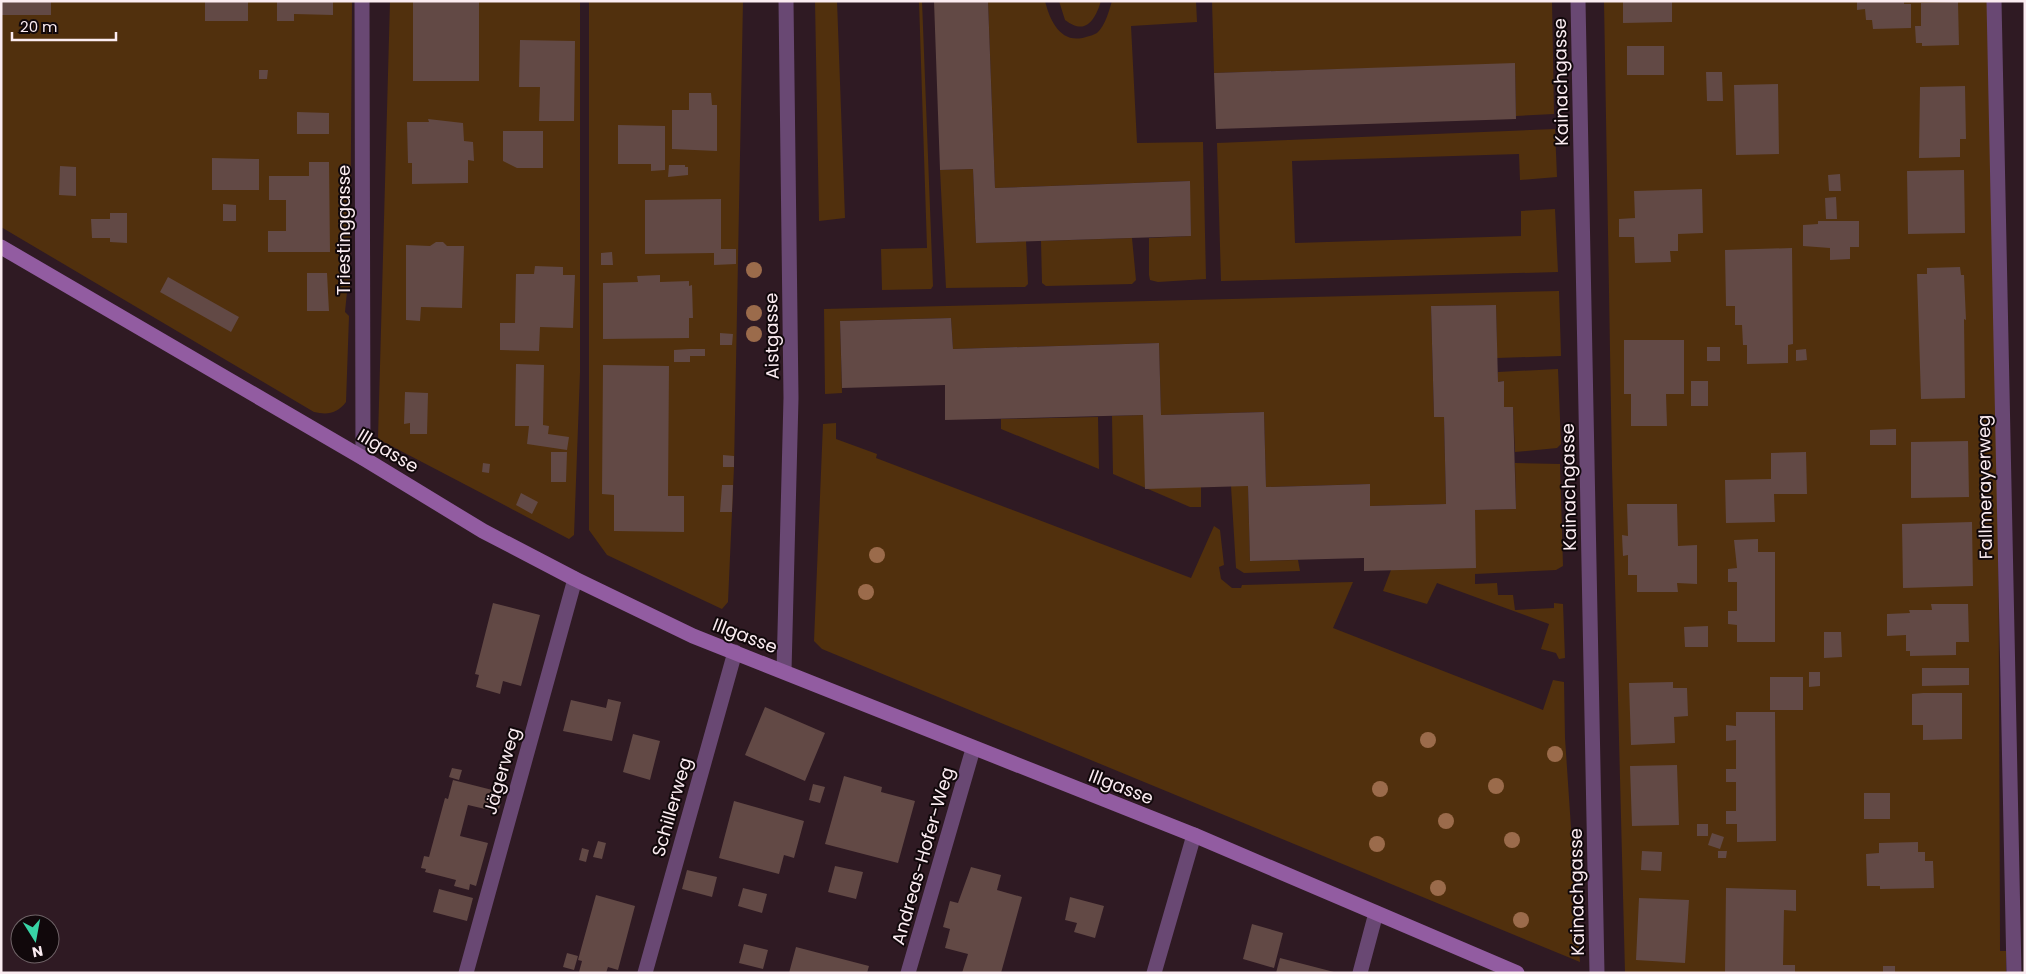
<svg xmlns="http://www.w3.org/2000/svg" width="2026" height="974" font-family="Poppins,sans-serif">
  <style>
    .green { fill: #51300d }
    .building { fill: #624945 }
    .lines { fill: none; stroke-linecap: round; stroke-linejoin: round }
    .street { stroke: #694873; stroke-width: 15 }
    .secondary { stroke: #925ca1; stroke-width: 15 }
    .tree { fill: #9b6b4b }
    .labels { text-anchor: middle; stroke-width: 4; stroke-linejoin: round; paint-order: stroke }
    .street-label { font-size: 18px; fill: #fbecf1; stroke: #11080b }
  </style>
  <rect width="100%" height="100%" fill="#2f1a23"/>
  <path class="green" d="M1,1H352L350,287L347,292L345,312L349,316L346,402C337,414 327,415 314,412L1,227Z
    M390,1H580V373L574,535L569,539L378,439Z
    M589,1H743L734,467L728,602L722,609L607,555L589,530Z
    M815,1H837L845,218L819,221Z
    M919,1H922L933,286L931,289L882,290L881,249L927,248Z
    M988,1H1045C1050,21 1061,45 1086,37C1089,36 1094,35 1097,33C1105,26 1109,11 1112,1H1196L1197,22L1131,26L1137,143L1203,142L1206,279L1158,282L1150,280L1149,275V238L1191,236L1189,181L995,188Z
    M1059,1H1101C1095,20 1086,36 1065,20Z
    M1212,1H1552L1554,114L1516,116L1515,64L1214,73Z
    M1604,1H1991L1997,160L2000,951H2006V973H1625L1612,467Z
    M1555,129L1557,177L1520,180L1519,154L1292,161L1295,243L1521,236V211L1555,209L1558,272L1221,281L1217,143Z
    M973,169L976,243L1026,241L1028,284L1025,287L946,288L940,170Z
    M1132,238L1136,280L1132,284L1046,286L1042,283L1041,241Z
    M1559,291L1561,356L1497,358L1496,305L1431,306L1434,417H1444L1446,504L1370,506L1369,484L1266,487L1264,412L1161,415L1159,343L953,349L951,318L840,321L842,393L825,394L824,309Z
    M1558,369L1561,444L1557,448L1515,452L1513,408L1504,407V381L1498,382V372Z
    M1143,415L1201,487V507H1190L1113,474L1112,416Z
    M1098,417L1099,469L1001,429V419Z
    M836,423V439L877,454L876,458L1191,578L1214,526L1220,530L1224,565L1219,567L1221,579L1232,588H1241L1242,585L1353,582L1333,628L1543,710L1553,680L1564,682L1565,738L1580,962L822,649L814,641L823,424Z
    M1515,463L1560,464L1563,566L1556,570L1475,574V584L1497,583L1498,595H1513L1515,610L1554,608V603L1563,604L1565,658L1559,659L1556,653L1541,649L1549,624L1437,583L1427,604L1383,591L1391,570L1475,510L1516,509Z
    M1231,486H1248L1250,561L1298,560L1300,571L1244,573L1236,568Z"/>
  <path class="building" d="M1,1H51V15H1Z
    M205,1H248V21H205Z
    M277,1H333V15L294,14V21H277Z
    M413,1H479V81H413Z
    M934,1H988L995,188L1190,181L1191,236L976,243L973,169L940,170Z
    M1623,1H1672V22L1623,23Z
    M1857,1H1904V4H1911V28L1873,29L1872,20H1866L1865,9L1857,10Z
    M1958,2L1959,45L1922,46V43H1916L1915,26H1921V3Z
    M520,40L575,41L574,121H539L540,87H519Z
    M1627,46H1664V75H1627Z
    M1515,63L1516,119L1216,129L1214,73Z
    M259,70H268L267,79H259Z
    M1706,72H1722L1723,101H1707Z
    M1778,84L1779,154L1736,155L1734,85Z
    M1965,86L1966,139H1960V157L1919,158L1920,87Z
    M689,93H711L712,105H717V151L672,149V110H689Z
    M297,112L329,113V134H297Z
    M428,119L463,123L464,141L473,142L474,161L468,160V183L412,184V163H408L407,122H429Z
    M618,125L665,126V170L651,171V164H618Z
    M503,131H543V168H517L503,161Z
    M212,158L259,159V190H212Z
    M309,162H329L330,252H268V231H286V200H269V176H309Z
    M669,165H685V167H688V175L668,177Z
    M60,166L76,167V196L59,195Z
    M1964,170L1965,233L1908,234L1907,171Z
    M1840,174L1841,191H1829L1828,175Z
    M1702,189L1703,233L1678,234V251H1670L1671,262L1635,263L1634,237H1619V219L1635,218L1634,191Z
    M1836,197L1837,219H1826L1825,198Z
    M721,199V249H736V264L714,265V253L645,254V200Z
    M223,204L236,205V221H223Z
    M110,213H127V243L110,242V238H92L91,219H110Z
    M1818,221H1859V247H1850V259L1830,260V248L1803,246V225L1818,224Z
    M436,242H443L447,246H464L462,308L421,307L420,321L406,320V245L430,246Z
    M1792,248L1793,344L1788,345V363L1747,364V345H1743L1742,325H1735V306H1726L1725,250Z
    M612,252L613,265H601V253Z
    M535,266L563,267V275H575L573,328L540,327L539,351L500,350V323H515L516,274H534Z
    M1960,267L1961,275H1964L1966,320L1964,319L1965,398L1921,399L1917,274H1927V268Z
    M307,273H327L329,311H307Z
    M660,275V282L689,281V286L692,285L693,318H689V338L603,339V283L638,282L637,276Z
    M168,277L239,317L231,332L160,292Z
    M1496,305L1498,382L1504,381V407H1513L1516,509L1475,510L1476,568L1364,571V558L1250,561L1248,486L1145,489L1143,415L945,420V385L842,388L840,321L951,318L953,349L1159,343L1161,415L1264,412L1266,487L1370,484V506L1446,504L1444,417H1434L1431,306Z
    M720,333L733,334L732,345H720Z
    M1624,340H1684V394H1666L1667,426H1631V394H1624Z
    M1707,347H1720V361H1707Z
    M690,349H705V356H690V362H674V350Z
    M1806,349L1807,360L1796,361V350Z
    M516,364L544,365L543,425L549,426L548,434L569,437L567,450L527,444L529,426H515Z
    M603,365L669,366L668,496H684V532L614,531V495L602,494Z
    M1691,381H1708V406H1691Z
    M405,392L428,393L427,434H410V423L404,424Z
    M1896,429V445H1870V430Z
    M1968,441L1969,497L1911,498V442Z
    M551,452H567L566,482H551Z
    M1806,452L1807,494H1774L1775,522L1726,523L1725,480L1771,479V453Z
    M723,455L734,456V467H723Z
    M483,463L490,464L489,473L482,472Z
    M722,485H733L732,512H720Z
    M521,493L538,502L532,514L516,505Z
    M1627,504H1677L1678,546L1697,545V584L1677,583L1678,592H1637V575H1628V555L1623,556L1622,535L1628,536Z
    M1972,522L1973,586L1903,588L1902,524Z
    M1758,539V552H1775V642H1737V625L1728,624V611H1737V582H1728V569L1737,568L1734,540Z
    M493,603L540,615L521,686L503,681L500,694L476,687L479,675L475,674Z
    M1931,604H1968L1969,642H1956V655L1910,656V651H1906V635L1887,636V614L1910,613L1909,610H1932Z
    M1708,626V647H1685L1684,627Z
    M1824,632H1841L1842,657L1824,658Z
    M1922,668H1969V685L1922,686Z
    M1809,672H1820V686L1809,687Z
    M1770,677H1803V710H1770Z
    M1673,682V688H1687L1688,716L1674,717L1675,743L1631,745L1629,683Z
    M1923,693H1962V739L1923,740V725H1912V694Z
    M608,699L621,702L612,741L563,731L571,700L606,708Z
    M765,707L825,733L805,781L745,755Z
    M1736,712H1775L1776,841L1737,842V824H1726V811H1736V782H1726V769H1736V740L1726,741V725L1736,726Z
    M633,734L660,741L650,780L623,772Z
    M1677,765L1679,825L1632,826L1630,766Z
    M452,768L462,770L459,780L449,777Z
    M844,776L882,787L881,792L915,801L898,863L825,844Z
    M453,780L504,793L498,812L468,805L460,836L488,843L476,886L470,884L469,890L454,886L456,880L425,872L426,869L421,868L424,856L429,857L445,798L448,799Z
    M813,784L825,787L820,803L809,800Z
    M1864,793H1890V819H1864Z
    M734,801L804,821L794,858L784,855L779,874L719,858Z
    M1697,824H1708V836H1697Z
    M1712,833L1724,837L1720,849L1708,845Z
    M598,841L606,843L602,859L593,857Z
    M1918,842V852H1925V861H1933L1934,888L1880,889V886H1867L1866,854L1879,853V843Z
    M582,848L589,850L586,862L579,860Z
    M1642,851L1662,852L1661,871L1641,870Z
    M1718,851H1727L1726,858H1718Z
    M835,866L863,872L856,899L828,892Z
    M971,867L1001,875L997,890L1022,897L1001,973H962L968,954L945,948L950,929L943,927L950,901L958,903Z
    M687,870L717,877L712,897L682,889Z
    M743,888L767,894L762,913L738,906Z
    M1726,888L1796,890V911L1784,910L1783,965H1795V973H1725Z
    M439,889L473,898L467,921L433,912Z
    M596,895L635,906L618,970L608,967L606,973H581L579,972L582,961L578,960Z
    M1070,897L1104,906L1095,938L1074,932L1077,923L1065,920Z
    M1639,898L1689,900L1685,963L1636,960Z
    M1252,924L1283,933L1274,968L1243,959Z
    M744,944L768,950L763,969L739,963Z
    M796,947L869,966L867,973H789Z
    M567,953L578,956L574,970L563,967Z
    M1280,958L1334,972V973H1276Z
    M1883,966H1895V973H1883Z"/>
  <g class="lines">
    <path class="street" d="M362,1L363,458
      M1578,1L1597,973
      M1994,1L2014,973
      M784,671L791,398L786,1
      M466,973L575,579
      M645,973L735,652
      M908,973L973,749
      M1154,973L1194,835
      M1360,973L1376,913"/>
    <path class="secondary" d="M1,247L363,458L483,531L575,579L693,636L1194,835L1517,973"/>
  </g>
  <g class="tree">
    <circle cx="754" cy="270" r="8"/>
    <circle cx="754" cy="313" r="8"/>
    <circle cx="754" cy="334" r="8"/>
    <circle cx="877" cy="555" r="8"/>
    <circle cx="866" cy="592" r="8"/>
    <circle cx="1428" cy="740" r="8"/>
    <circle cx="1555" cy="754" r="8"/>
    <circle cx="1496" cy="786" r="8"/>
    <circle cx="1380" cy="789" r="8"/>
    <circle cx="1446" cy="821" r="8"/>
    <circle cx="1512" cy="840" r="8"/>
    <circle cx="1377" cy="844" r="8"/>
    <circle cx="1438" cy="888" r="8"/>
    <circle cx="1521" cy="920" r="8"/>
  </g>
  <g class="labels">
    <g class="street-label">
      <text transform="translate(1561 82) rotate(-91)" y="6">Kainachgasse</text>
      <text transform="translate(344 230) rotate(-90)" y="6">Triestinggasse</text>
      <text transform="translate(772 336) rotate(-91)" y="6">Aistgasse</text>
      <text transform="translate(388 451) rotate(31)" y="6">Illgasse</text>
      <text transform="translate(1569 487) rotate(-91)" y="6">Kainachgasse</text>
      <text transform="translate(1985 487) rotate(-91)" y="6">Fallmerayerweg</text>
      <text transform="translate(745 636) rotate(21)" y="6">Illgasse</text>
      <text transform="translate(502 771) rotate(-74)" y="6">Jägerweg</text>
      <text transform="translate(1121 787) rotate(21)" y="6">Illgasse</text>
      <text transform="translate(672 807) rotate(-74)" y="6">Schillerweg</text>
      <text transform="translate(923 856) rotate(-74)" y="6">Andreas-Hofer-Weg</text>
      <text transform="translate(1577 892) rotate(-91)" y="6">Kainachgasse</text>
    </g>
  </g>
  <rect width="2026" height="974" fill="none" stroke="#fbecf1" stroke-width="5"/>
  <g transform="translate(35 939) rotate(169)"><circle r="24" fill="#11080b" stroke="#6f6367"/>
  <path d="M0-4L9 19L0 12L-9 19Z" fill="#38d4a6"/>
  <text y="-8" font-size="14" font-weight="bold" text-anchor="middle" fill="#fbecf1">N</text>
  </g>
  <path d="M12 32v8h104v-8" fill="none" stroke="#fbecf1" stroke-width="2.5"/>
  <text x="20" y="32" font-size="15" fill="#fbecf1" stroke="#11080b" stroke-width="4" paint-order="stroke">20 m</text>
</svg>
